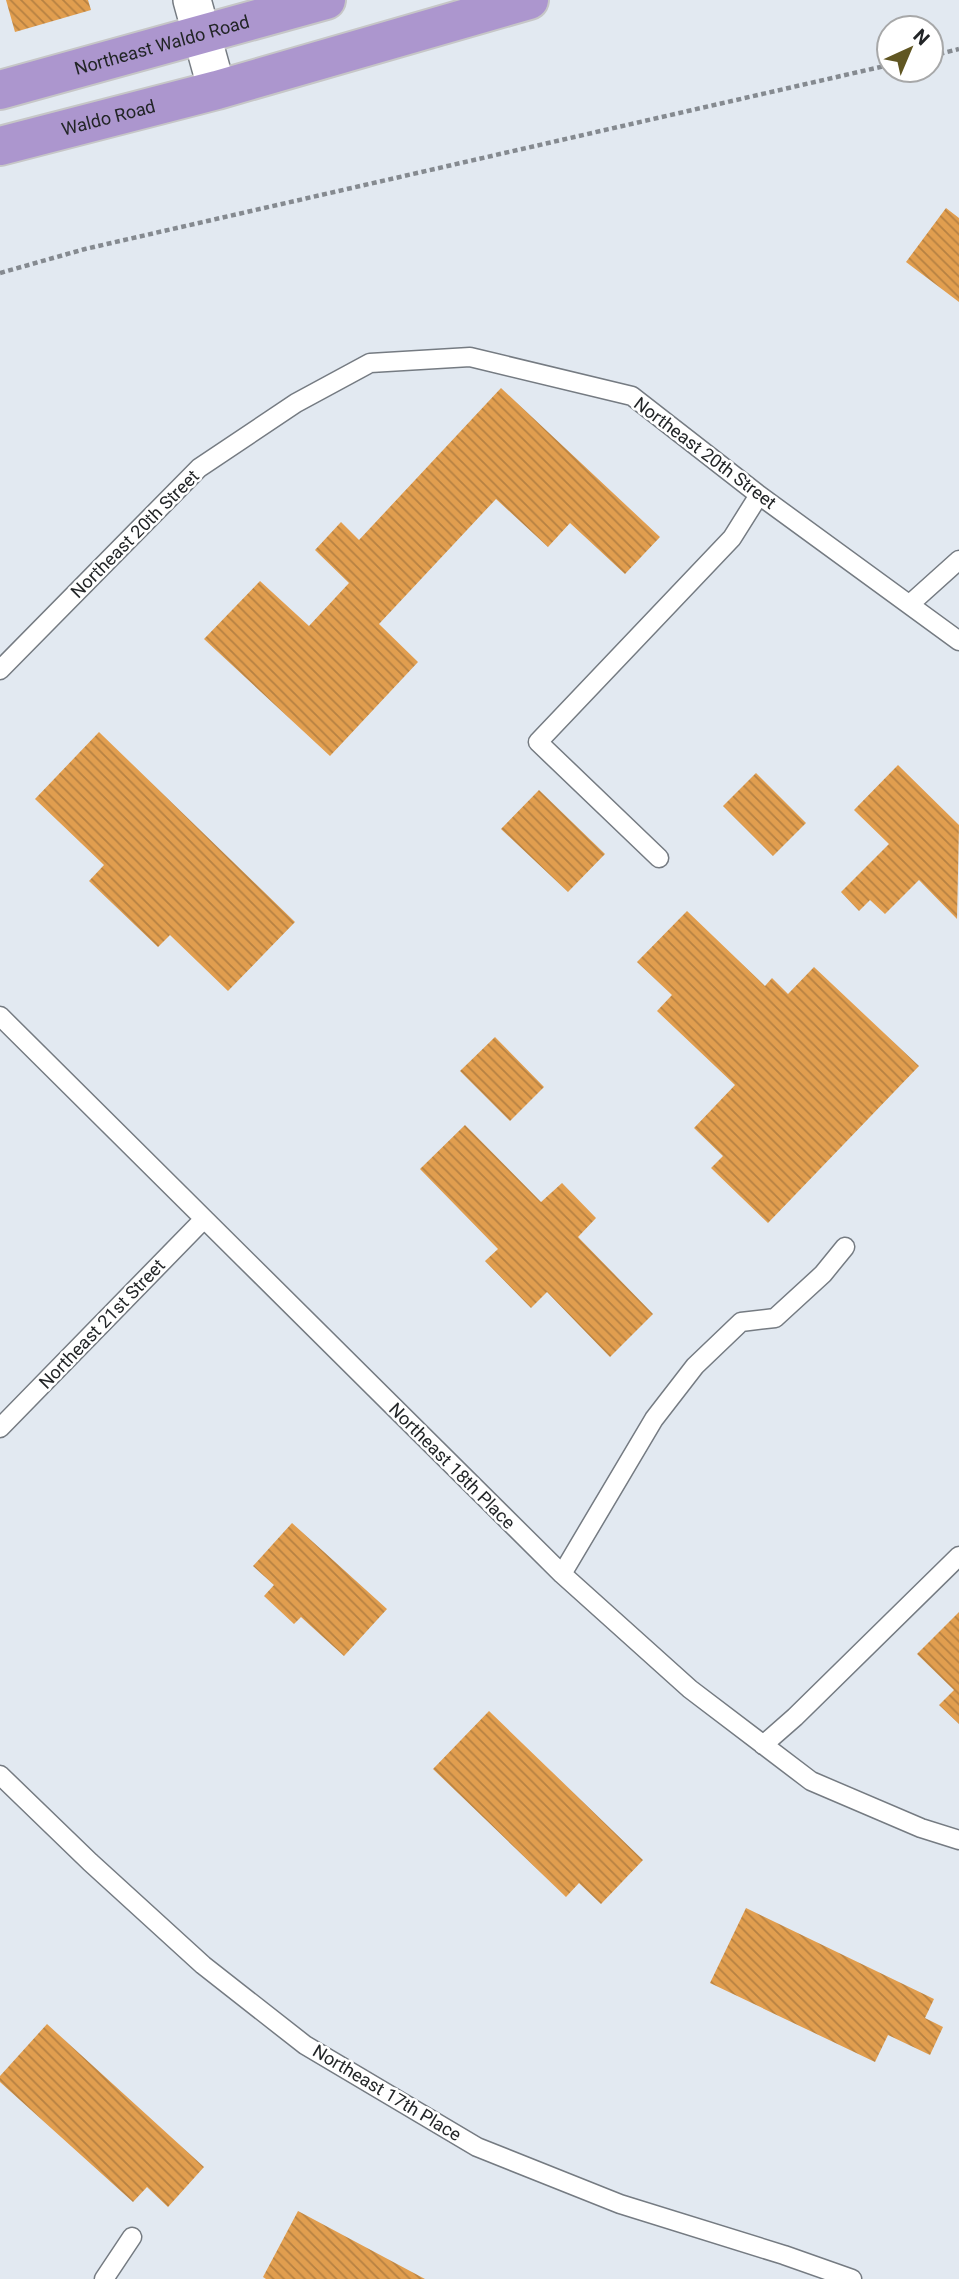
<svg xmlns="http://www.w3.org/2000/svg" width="959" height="2279" font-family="Roboto,sans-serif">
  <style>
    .building { fill: url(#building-back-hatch) }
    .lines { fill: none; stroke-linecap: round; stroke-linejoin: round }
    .service-casing { stroke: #757b82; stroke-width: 21 }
    .minor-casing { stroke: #757b82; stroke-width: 40 }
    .trunk-casing { stroke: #c6c6c7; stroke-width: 42 }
    .path { stroke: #858a90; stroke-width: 4.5; stroke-dasharray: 5 3.5; stroke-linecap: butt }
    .service { stroke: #fff; stroke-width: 18 }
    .minor { stroke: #fff; stroke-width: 37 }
    .trunk { stroke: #ac96ce; stroke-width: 38 }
    .labels { text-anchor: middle; stroke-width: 5; stroke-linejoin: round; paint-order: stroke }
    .street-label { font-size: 18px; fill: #222527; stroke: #fff }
  </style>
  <defs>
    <pattern id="building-back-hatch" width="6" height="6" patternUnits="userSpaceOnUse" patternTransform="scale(1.75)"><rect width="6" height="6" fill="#e19e4f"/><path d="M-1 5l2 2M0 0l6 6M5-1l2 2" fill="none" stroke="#b68142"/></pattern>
  </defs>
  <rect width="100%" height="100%" fill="#e2e9f1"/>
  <path class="building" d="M6,0H88L91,10L15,32Z
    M946,208L959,218V302L906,262Z
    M501,388L660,537L625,574L570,523L548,547L496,499L379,624L418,662L330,756L204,639L260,581L309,626L349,583L315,550L341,522L359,540Z
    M99,732L295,922L228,991L170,935L158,947L89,881L104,865L35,799Z
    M898,765L959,825L957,919L919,880L885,914L870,900L859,911L841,892L889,844L854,810Z
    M756,773L806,823L773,856L723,806Z
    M539,790L605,854L568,892L501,829Z
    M687,911L765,986L772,978L788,994L814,967L919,1066L768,1223L711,1168L723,1156L694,1128L735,1085L657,1011L672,995L637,962Z
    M495,1037L544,1087L510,1121L460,1071Z
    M465,1125L541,1202L562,1183L596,1218L578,1237L653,1314L610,1357L547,1292L531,1308L485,1261L498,1249L420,1169Z
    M292,1523L387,1609L344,1656L301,1617L294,1624L264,1596L274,1585L253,1566Z
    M959,1612V1724L939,1705L954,1690L917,1654Z
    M489,1711L643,1860L601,1904L579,1883L566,1897L433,1769Z
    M746,1908L934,1999L925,2018L943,2027L930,2055L888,2035L875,2062L710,1983Z
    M47,2024L204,2167L168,2207L147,2187L133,2202L0,2082V2076Z
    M298,2211L425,2279H266L263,2277Z"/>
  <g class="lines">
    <g class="service-casing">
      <path id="service" d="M910,604L959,560
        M0,670L199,468L296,403L370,363L470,357L632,396L759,495L959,641
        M659,858L538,742L732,538L759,495
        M0,1016L562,1574L690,1689L811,1781L921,1828L959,1840
        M0,1428L203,1220
        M562,1574L654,1419L695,1366L741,1322L775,1318L823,1274L845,1247
        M763,1745L795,1717L959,1556
        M0,1775L90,1862L203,1965L305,2045L477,2147L620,2204L784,2255L852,2279
        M104,2279L132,2237"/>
    </g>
    <g class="minor-casing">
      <path id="minor" d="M192,0L217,90"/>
    </g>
    <g class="trunk-casing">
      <g id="trunk">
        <path id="s1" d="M0,90L326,0"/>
        <path id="s2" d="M0,146L217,90L529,0"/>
      </g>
    </g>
    <path class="path" d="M931,56L959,49
      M0,273L85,249L889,65"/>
    <use href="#service" class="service"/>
    <use href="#minor" class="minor"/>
    <use href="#trunk" class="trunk"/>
  </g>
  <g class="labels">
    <g class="street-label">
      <text dy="6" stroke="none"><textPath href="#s1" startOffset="168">Northeast Waldo Road</textPath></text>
      <text dy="6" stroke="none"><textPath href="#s2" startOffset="112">Waldo Road</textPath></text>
      <text transform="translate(705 453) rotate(37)" y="6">Northeast 20th Street</text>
      <text transform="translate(135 534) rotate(-45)" y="6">Northeast 20th Street</text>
      <text transform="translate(102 1324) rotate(-46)" y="6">Northeast 21st Street</text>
      <text transform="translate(452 1466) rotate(45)" y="6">Northeast 18th Place</text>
      <text transform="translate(387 2093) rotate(31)" y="6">Northeast 17th Place</text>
    </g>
  </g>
  <g transform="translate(910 49) rotate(44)"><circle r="33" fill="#ffffff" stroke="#a7a8a9" stroke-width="2"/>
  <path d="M0-5L12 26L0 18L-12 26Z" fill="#605622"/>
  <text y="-10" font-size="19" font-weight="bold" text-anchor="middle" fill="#222527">N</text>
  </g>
</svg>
